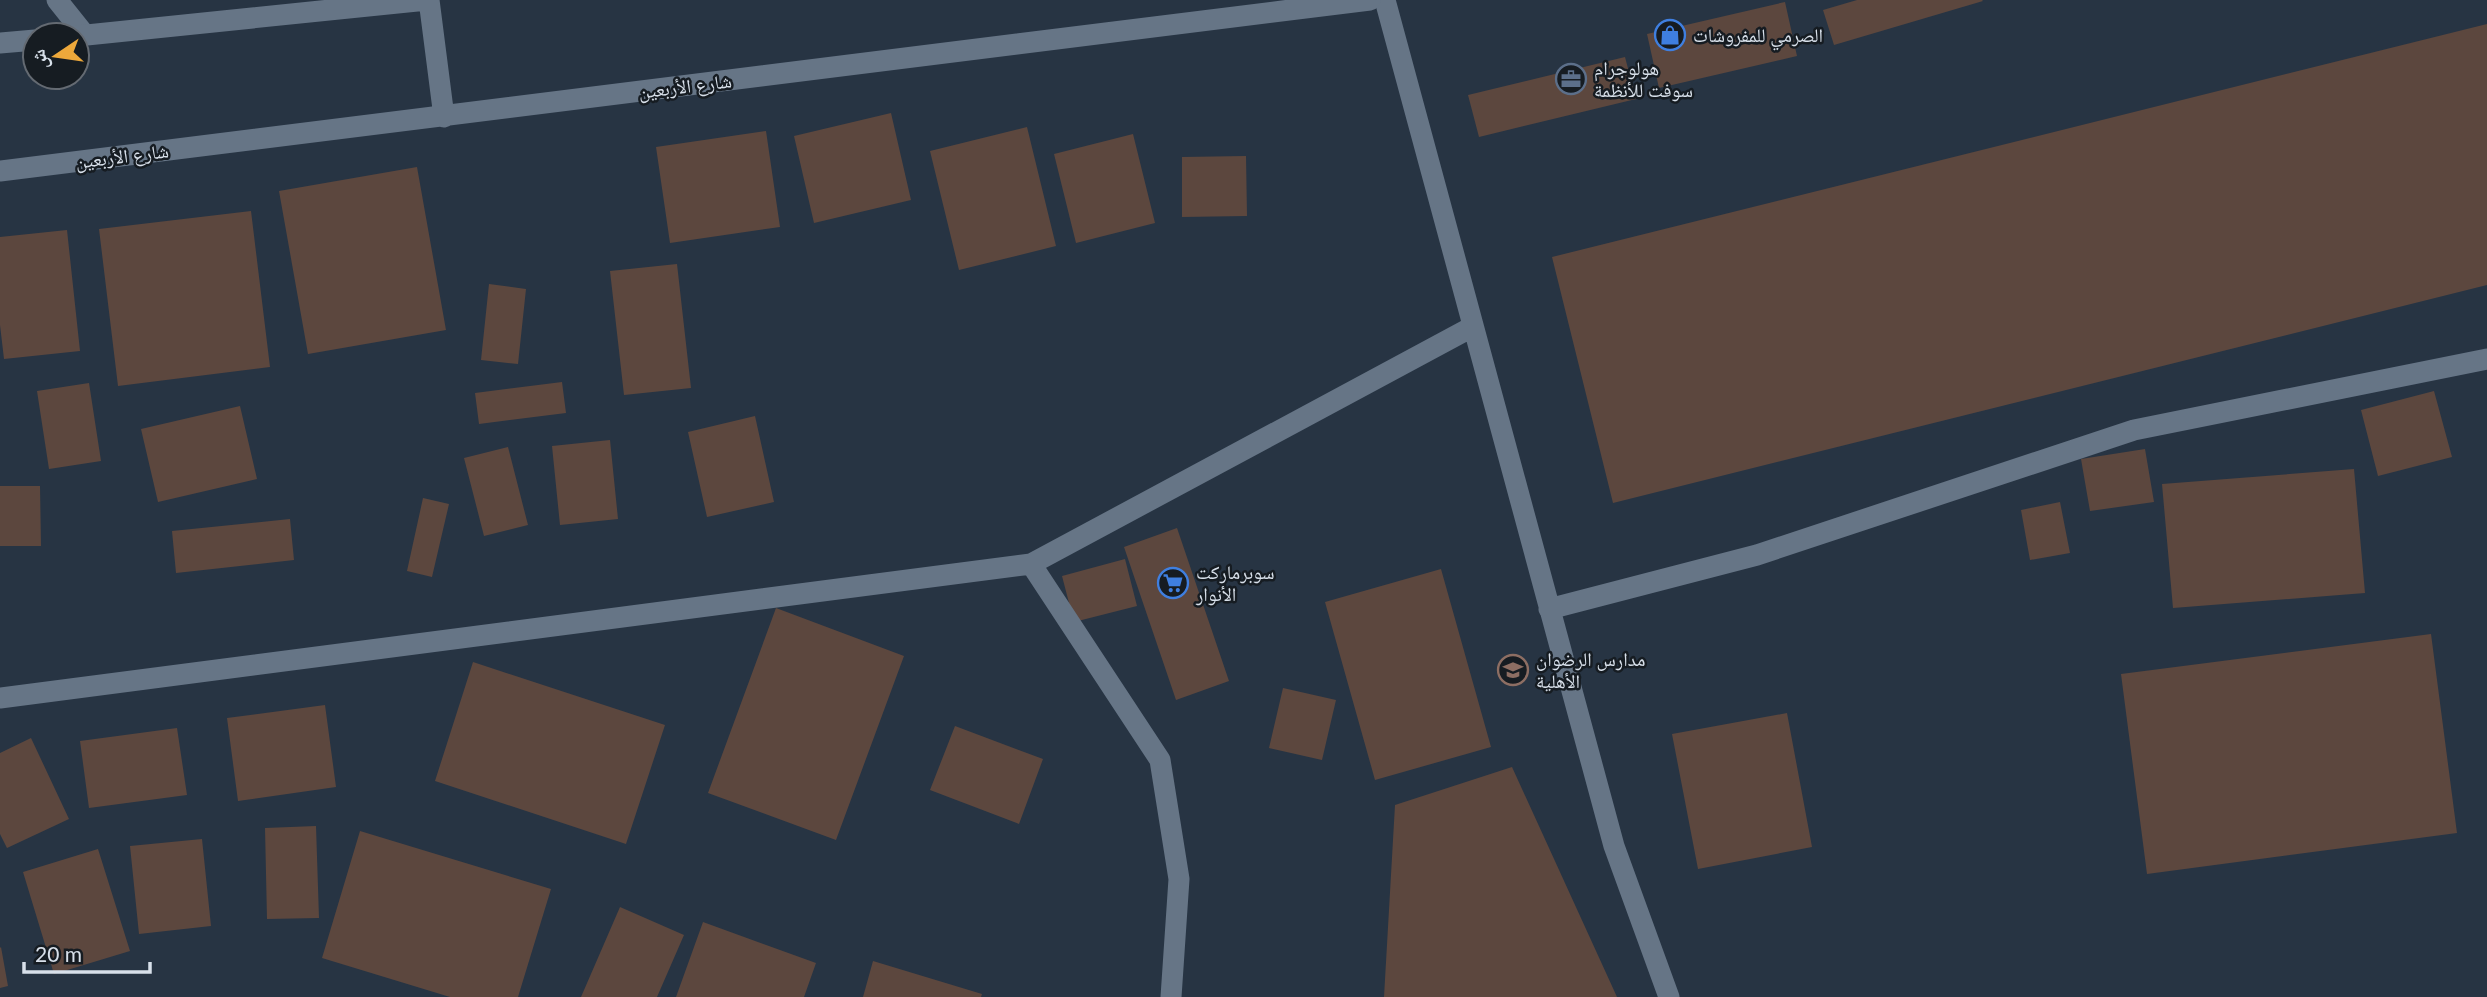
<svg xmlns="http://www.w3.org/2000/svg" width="2487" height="997" font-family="Lato,'Noto Naskh Arabic',sans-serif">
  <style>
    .building { fill: #5c473e }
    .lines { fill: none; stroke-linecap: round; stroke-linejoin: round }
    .service { stroke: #667586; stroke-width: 21 }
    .minor { stroke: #667586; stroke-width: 21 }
    .secondary { stroke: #667586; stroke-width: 21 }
    .labels { text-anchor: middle; stroke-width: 5; stroke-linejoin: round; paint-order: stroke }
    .poi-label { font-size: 19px; fill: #d8e0ea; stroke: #161c22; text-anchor: start }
    .street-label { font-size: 19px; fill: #d8e0ea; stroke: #161c22 }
  </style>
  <rect width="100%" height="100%" fill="#273443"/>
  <path class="building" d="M1857,0H1982L1983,1L1834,45L1823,10Z
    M1785,2L1797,56L1659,88L1647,34Z
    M2487,24V285L1613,503L1552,257Z
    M1625,57L1636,99L1479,137L1468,95Z
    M891,113L911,200L814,223L794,136Z
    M1027,127L1056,246L959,270L930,151Z
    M766,131L780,227L670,243L656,147Z
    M1133,134L1155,223L1076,243L1054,154Z
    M1246,156L1247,216L1182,217V157Z
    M417,167L446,330L308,354L279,191Z
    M251,211L270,367L118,386L99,229Z
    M67,230L80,351L4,359L0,325V237Z
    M677,264L691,388L624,395L610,271Z
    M489,284L526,289L518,364L481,360Z
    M562,382L566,413L479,424L475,393Z
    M89,383L101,461L49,469L37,391Z
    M2434,391L2452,457L2378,476L2361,410Z
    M240,406L257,479L158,502L141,429Z
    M755,416L774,502L707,517L688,432Z
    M610,440L618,519L560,525L552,446Z
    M508,447L528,525L484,536L464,458Z
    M2145,449L2154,502L2090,511L2081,459Z
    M2354,469L2365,593L2173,608L2162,484Z
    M0,486H40L41,546H0Z
    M423,498L449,504L432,577L407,571Z
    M2060,502L2070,553L2030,560L2021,510Z
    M290,519L294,560L176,573L172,531Z
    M1177,528L1229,681L1176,700L1124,547Z
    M1125,559L1137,606L1074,622L1062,576Z
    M1441,569L1491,747L1375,780L1325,602Z
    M776,608L904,656L836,840L708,793Z
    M2431,634L2457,833L2147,874L2121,674Z
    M473,662L665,725L626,844L435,781Z
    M1283,688L1336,700L1322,760L1269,748Z
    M325,705L336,787L238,801L227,718Z
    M1787,713L1812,847L1698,869L1672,734Z
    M955,726L1043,759L1019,824L930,790Z
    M177,728L187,795L89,808L80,741Z
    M31,738L69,819L7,848L0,834V753Z
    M1512,767L1617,997H1384L1395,805Z
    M316,826L319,918L267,919L265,828Z
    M360,831L551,889L518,997H450L322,958Z
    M202,839L211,926L139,934L130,846Z
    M98,849L130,951L54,974L23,872Z
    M620,907L684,935L657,997H581Z
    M703,922L816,963L804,997H676Z
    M1,947L8,986L0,988V948Z
    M873,961L982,994L981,997H863Z"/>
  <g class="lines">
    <path class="service" d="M57,0L85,35"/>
    <path class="minor" d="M1385,0L1614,846L1669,997
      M1031,564L1160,760L1179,879L1171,997
      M1549,609L1757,555L2134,430L2487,359
      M0,698L1031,564L1472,327"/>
    <path class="secondary" d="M429,0L444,117
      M77,36L427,0
      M0,43L35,40
      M0,171L1370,0"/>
  </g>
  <defs>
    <g id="shop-ring" transform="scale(1.575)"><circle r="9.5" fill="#161c22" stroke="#3f7fe0" stroke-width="1.5"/><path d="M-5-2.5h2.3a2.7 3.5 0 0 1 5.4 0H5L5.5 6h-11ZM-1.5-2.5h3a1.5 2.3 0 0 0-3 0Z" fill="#3f7fe0"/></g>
    <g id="office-ring" transform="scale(1.575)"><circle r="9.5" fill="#161c22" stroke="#5c6f8a" stroke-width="1.5"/><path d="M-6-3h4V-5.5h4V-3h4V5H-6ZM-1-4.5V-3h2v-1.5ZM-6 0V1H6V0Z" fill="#5c6f8a"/></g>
    <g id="supermarket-ring" transform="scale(1.575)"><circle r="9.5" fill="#161c22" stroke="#3f7fe0" stroke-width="1.5"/><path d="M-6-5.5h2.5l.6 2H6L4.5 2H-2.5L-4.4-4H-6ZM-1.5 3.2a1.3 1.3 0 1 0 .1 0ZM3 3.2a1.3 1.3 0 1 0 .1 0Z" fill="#3f7fe0"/></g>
    <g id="school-ring" transform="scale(1.575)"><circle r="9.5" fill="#161c22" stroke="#8d6e63" stroke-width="1.5"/><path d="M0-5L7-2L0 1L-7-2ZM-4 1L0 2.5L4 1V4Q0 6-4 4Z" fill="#8d6e63"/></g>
  </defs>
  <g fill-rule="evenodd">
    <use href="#shop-ring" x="1670" y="35"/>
    <use href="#office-ring" x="1571" y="79"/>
    <use href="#supermarket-ring" x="1173" y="583"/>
    <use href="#school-ring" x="1513" y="670"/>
  </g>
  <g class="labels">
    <g class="poi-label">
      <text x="1693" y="42">الصرمي للمفروشات</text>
      <text x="1594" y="75">هولوجرام<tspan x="1594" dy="22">سوفت للأنظمة</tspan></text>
      <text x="1196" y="579">سوبرماركت<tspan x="1196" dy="22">الأنوار</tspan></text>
      <text x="1536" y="666">مدارس الرضوان<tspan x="1536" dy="22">الأهلية</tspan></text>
    </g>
    <g class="street-label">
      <text transform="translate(685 86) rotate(-7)" y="7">شارع الأربعين</text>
      <text transform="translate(122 156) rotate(-7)" y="7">شارع الأربعين</text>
    </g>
  </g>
  <g transform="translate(56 56) rotate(257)"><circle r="33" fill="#161c22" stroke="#646a72" stroke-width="2"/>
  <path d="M0-5L12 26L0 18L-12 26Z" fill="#eda83b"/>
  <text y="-10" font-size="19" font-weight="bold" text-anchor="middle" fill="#d8e0ea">ش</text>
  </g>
  <path d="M24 962v10h126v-10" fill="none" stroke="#d8e0ea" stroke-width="3.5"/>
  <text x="35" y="962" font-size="21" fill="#d8e0ea" stroke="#161c22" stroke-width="5" paint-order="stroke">20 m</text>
</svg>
